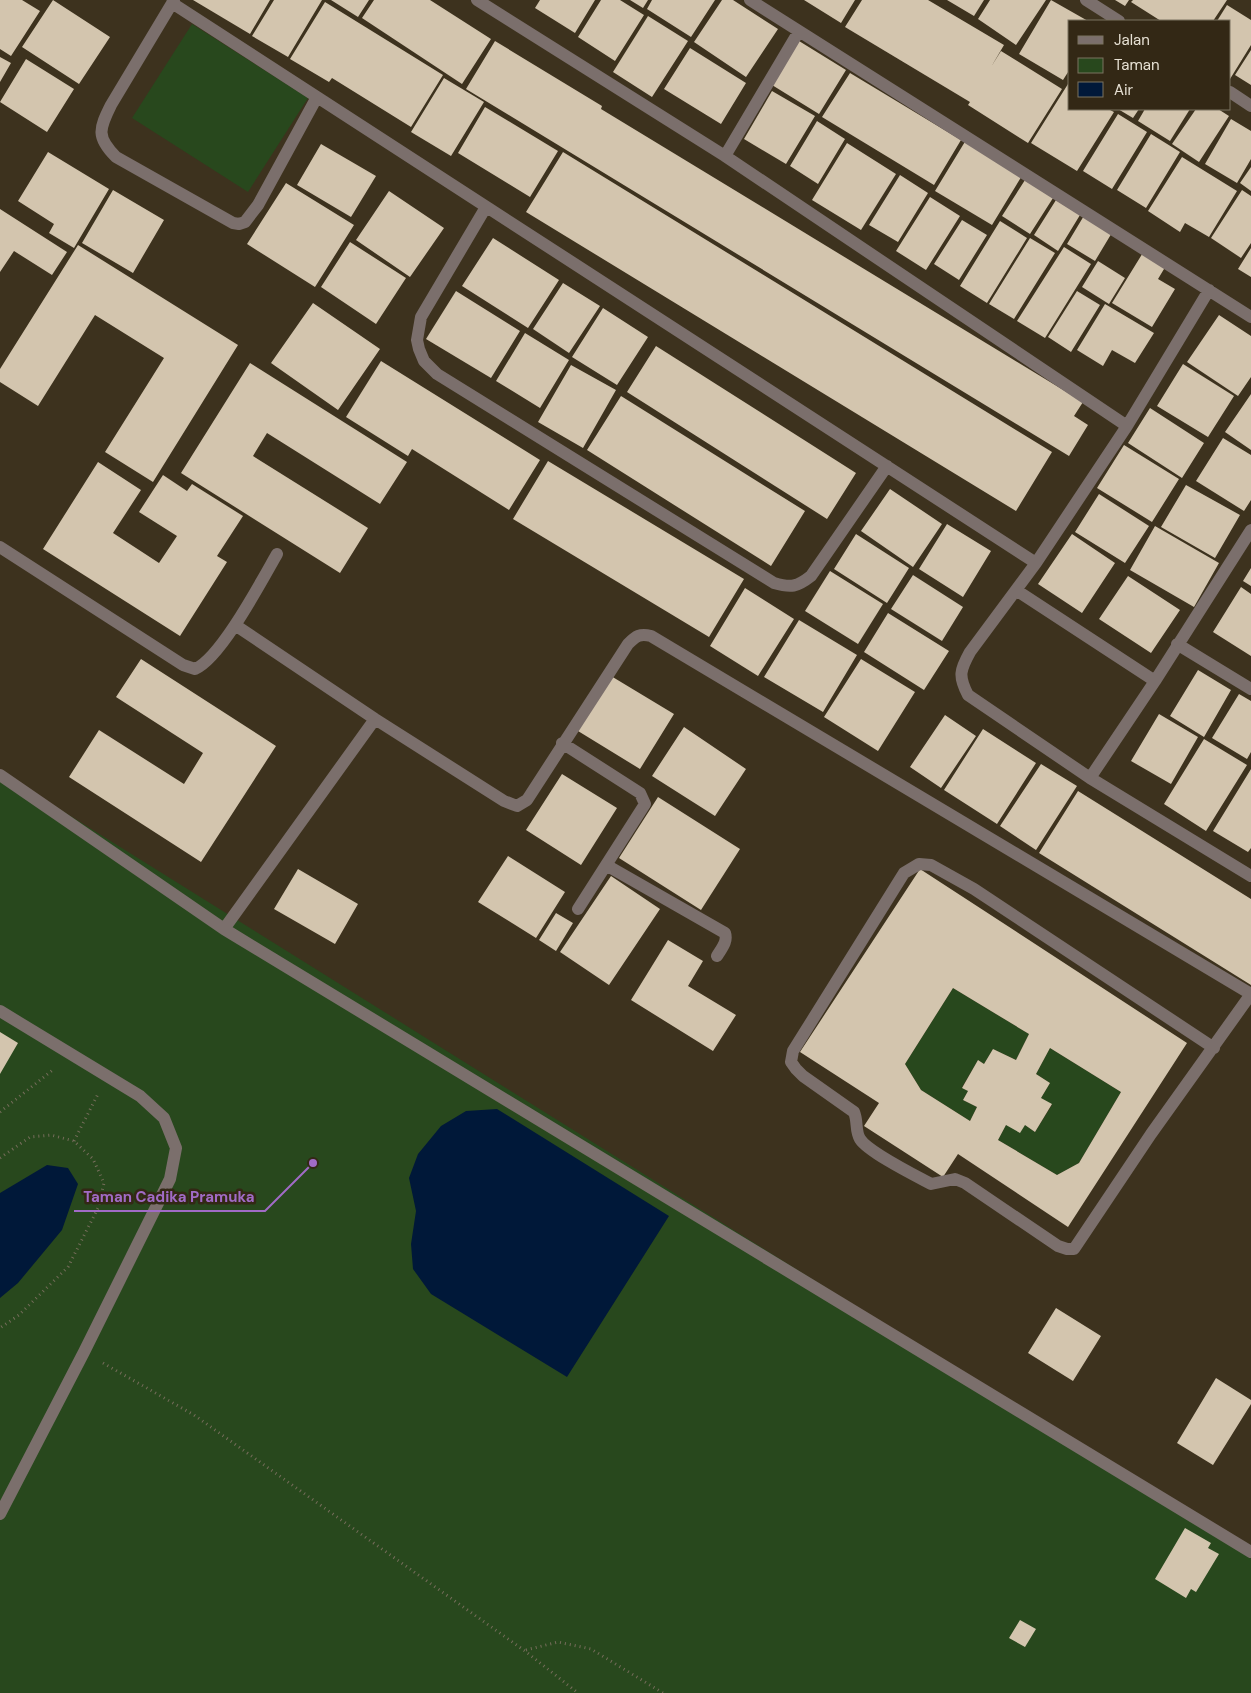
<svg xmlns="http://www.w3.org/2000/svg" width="1251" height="1693" font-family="'DM Sans',sans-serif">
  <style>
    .green { fill: #28481d }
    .water { fill: #001839 }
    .building { fill: #d3c5ae; fill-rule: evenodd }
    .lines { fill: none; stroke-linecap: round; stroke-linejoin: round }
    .path { stroke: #766d5b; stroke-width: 3; stroke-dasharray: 1 4; stroke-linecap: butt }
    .minor { stroke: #7b6f6c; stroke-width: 12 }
    .leader { fill: none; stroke: #a16bc6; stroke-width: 2 }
    .callout-dot { fill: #a16bc6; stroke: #332815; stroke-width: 2 }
    .callout-label { font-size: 15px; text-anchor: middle; font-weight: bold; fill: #a16bc6; stroke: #332815; stroke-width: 5; stroke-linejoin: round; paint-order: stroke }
  </style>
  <rect width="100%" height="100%" fill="#3d321e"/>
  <path class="green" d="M192,24L308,98L248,192L132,118Z
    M0,772L1251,1553V1693H0Z
    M953,988L1029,1034L1016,1060L993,1049L984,1064L978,1060L962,1087L968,1091L963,1100L977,1107L970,1121L921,1090L905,1064Z
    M1050,1048L1121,1092L1079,1163L1057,1175L998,1140L1006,1125H1025L1035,1132L1052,1105L1041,1098L1050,1083L1036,1074Z"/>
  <path class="water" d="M497,1109L669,1216L567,1377L431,1294L413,1269L411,1244L416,1211L409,1178L418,1154L441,1126L466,1111Z
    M47,1165L68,1168L78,1184L62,1230L18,1283L0,1298V1193Z"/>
  <path class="building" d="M0,0H22L40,11L11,56L0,49Z
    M53,0L110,37L79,84L22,47Z
    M193,0H270L250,34Z
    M274,0H322L288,57L252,36Z
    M331,0H369L358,17Z
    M374,0H430L491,39L462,84L362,18Z
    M540,0H595L575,33L535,8Z
    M601,0H620L644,15L615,61L578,37Z
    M630,0H648L643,8Z
    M652,0H715L691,37L647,9Z
    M722,0H733L778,29L746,77L694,42Z
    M804,0H855L841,23Z
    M862,0H928L1004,45L991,67L1001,51L1062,89L1028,143L968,105L970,102L845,27Z
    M947,0H984L974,16Z
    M990,0H1046L1016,45L978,19Z
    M1051,0L1088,21H1070V69L1063,80L1019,54Z
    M1115,0H1129L1125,6Z
    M1133,0H1227L1213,21H1161L1131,2Z
    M325,2L443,75L411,127L332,78L329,82L290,59Z
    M1227,5L1251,20V45L1230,79V21H1217Z
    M648,16L688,41L652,97L613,72Z
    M495,41L602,106L601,109L1083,402L1074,416L1088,425L1069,456L466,89Z
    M799,41L846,70L819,114L772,85Z
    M690,48L746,83L721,124L664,89Z
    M1251,50V85L1235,75Z
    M0,57L11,63L0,82Z
    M26,59L74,89L47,132L0,102Z
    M850,73L961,140L934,185L822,117Z
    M444,78L484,102L451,156L411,132Z
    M1068,84L1070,85V109H1108L1114,112L1077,171L1031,143Z
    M772,91L815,116L786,164L744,139Z
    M485,107L558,151L530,197L458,153Z
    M1118,109H1139L1133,118Z
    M1145,109H1190L1170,141L1138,121Z
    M1196,109H1218L1229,116L1199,162L1172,144Z
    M1118,114L1147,132L1112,189L1083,171Z
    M1231,119L1251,131V159L1237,183L1205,164Z
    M817,121L845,139L818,184L790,166Z
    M1151,134L1180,152L1146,208L1117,190Z
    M966,140L1023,174L992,225L935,191Z
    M847,143L896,174L861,230L812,200Z
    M321,144L376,176L351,217L297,185Z
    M48,152L109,189L74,248L49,233L54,224L18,201Z
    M563,152L1052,452L1016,511L526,212Z
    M1182,157L1237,191L1209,237L1185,223L1180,232L1148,211Z
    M1251,167V191L1240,183Z
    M900,175L928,193L898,242L869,225Z
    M1025,180L1053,198L1030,234L1002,216Z
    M286,183L354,225L315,287L247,244Z
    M113,190L164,220L133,273L82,243Z
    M1242,190L1251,196V243L1241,258L1211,238Z
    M389,191L444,228L410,277L356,240Z
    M930,197L960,216L926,270L896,251Z
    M1056,200L1080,215L1058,251L1034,235Z
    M0,209L67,252L52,275L14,251L0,272Z
    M1085,214L1113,231L1095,261L1067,244Z
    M962,220L987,235L959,280L934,264Z
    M1000,221L1027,238L987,303L960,286Z
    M493,238L559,280L528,328L462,286Z
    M1030,238L1055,253L1014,319L989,304Z
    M350,242L406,278L376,324L321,287Z
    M78,245L238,345L153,482L105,452L164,358L95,315L38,406L0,382V369Z
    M1064,247L1091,264L1045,338L1017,321Z
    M1251,248V277L1238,269Z
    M1144,251L1167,264L1158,279L1175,289L1152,327L1112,303Z
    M1098,261L1125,278L1109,304L1082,287Z
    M563,283L600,306L569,353L533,329Z
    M456,291L520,331L491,378L426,339Z
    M1077,291L1100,305L1071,352L1048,337Z
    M313,303L380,349L338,410L271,363Z
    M1105,304L1154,333L1135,363L1112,350L1103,366L1077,350Z
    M603,308L648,337L617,385L572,357Z
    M1219,315L1251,336V377L1238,396L1187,362Z
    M525,333L569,360L540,408L496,381Z
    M656,346L856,473L827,519L627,392Z
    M381,361L540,460L509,510L412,449L408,456L346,417Z
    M250,363L407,462L380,504L267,433L253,456L368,528L340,573L181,473Z
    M1183,364L1234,396L1208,437L1157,406Z
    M571,365L616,390L583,448L538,422Z
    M1251,394V450L1225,432Z
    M621,396L805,511L771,566L587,450Z
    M1150,408L1204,443L1182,478L1128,443Z
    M1223,438L1251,455V500L1244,511L1196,481Z
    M1124,445L1179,479L1152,522L1097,488Z
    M548,461L744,579L709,637L513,519Z
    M98,462L141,490L113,533L159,563L177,536L139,512L163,475L187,491L192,484L243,516L217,556L227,562L180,636L43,549Z
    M1186,485L1240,515L1215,558L1161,527Z
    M890,489L942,524L913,567L861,531Z
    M1099,494L1149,526L1125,563L1075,532Z
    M947,524L991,551L963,597L919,569Z
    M1155,526L1219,563L1194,607L1130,570Z
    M856,534L909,568L887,603L834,569Z
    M1072,534L1115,563L1082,613L1038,584Z
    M1251,568V586L1243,581Z
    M830,571L883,604L858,644L805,611Z
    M913,575L963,607L942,641L891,609Z
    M1128,576L1180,610L1151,653L1099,619Z
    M1241,587L1251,594V656L1213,632Z
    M745,588L794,619L758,676L710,646Z
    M888,613L949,651L924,690L864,652Z
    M799,620L857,655L823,712L764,677Z
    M141,659L276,746L201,862L69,777L99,730L184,784L203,753L116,697Z
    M861,659L915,692L878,751L824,717Z
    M1198,670L1231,690L1204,737L1170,716Z
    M611,676L674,714L640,769L578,731Z
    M1239,694L1251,701V752L1247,759L1212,738Z
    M1159,714L1198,737L1171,784L1131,761Z
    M945,715L976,736L941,788L910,767Z
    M684,727L746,769L715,816L652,776Z
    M983,729L1036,763L997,824L944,790Z
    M1204,739L1247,765L1206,831L1164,804Z
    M1041,764L1077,786L1036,850L1000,826Z
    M1251,769V848L1248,852L1213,831Z
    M562,774L617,808L581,865L526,830Z
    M1078,791L1251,899V985L1039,853Z
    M658,797L740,849L701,910L619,858Z
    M508,856L565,892L536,938L478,902Z
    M298,869L358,904L335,944L274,909Z
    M920,869L1187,1043L1068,1227L958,1154L943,1177L864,1126L879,1103L800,1052ZM953,988L1029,1034L1016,1060L993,1049L984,1064L978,1060L962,1088L968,1091L963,1100L977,1107L970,1121L921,1090L905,1064ZM1050,1048L1121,1092L1079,1163L1057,1175L998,1140L1006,1125L1020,1133L1025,1125L1035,1132L1052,1104L1041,1098L1050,1083L1036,1074Z
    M611,876L660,909L609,985L560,952Z
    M556,913L573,923L556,951L539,940Z
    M668,940L703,961L688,986L736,1015L713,1051L631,1000Z
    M0,1032L18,1043L0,1074Z
    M1056,1308L1101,1336L1073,1381L1028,1353Z
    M1216,1378L1251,1400V1404L1213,1465L1177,1443Z
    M1185,1528L1211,1543L1208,1548L1219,1554L1196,1592L1191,1589L1186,1598L1155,1579Z
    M1020,1620L1036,1629L1025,1647L1009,1638Z"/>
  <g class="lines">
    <path class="path" d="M0,1112L54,1069
      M74,1141L98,1094
      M0,1158L30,1137L51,1135L74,1141L93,1159L104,1183L98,1208L68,1267L19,1315L0,1328
      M103,1363L194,1415L525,1651L578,1693
      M526,1650L558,1642L591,1649L663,1693"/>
    <path class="minor" d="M174,0L111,105C99,129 96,137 116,157L233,223L239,224L245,222L258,205L317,97
      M477,0L725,156L1127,426
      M750,0L1251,317
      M1086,0L1119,21
      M172,3L1036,563
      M1230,92L1251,106
      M725,156L799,31
      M486,207L421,317L417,340L419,349L424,361L437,374L774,583C791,588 797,587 811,576L887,466
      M1209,290L1127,426L1036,563L970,652C960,670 958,676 968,695L1090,778L1251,876
      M0,547L183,665L195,669C221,658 262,580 277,554
      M1016,590L1155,681
      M235,625L375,719L504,801L517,806L527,800L628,644C636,636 640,633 651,636L1251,994
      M1177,644L1251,689
      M562,743L640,793L645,804L578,909
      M0,775L224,929L1251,1552
      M1090,778L1155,681L1251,530
      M606,865L725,933C728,942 721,949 717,956
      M224,929L375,719
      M0,1011L140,1096L164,1118L176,1148L170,1179L84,1352L0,1514
      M1214,1048L974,889L931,865L919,864L904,873L793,1051L791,1062L796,1069L803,1076L854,1112C858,1121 855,1131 860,1139C868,1152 916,1176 931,1184L955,1179L965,1183L1058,1246L1067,1249H1074L1151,1134L1251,994"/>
  </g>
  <path class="leader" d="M313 1163L265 1211H74"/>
  <circle class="callout-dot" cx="313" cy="1163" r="5"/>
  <g class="callout-label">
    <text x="169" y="1202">Taman Cadika Pramuka</text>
  </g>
  <rect x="1068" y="20" width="162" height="90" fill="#332815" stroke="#7b7261"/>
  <rect x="1078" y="36" width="25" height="8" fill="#7b6f6c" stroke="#7b7261"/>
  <text x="1114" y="45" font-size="15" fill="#e7e1d4">Jalan</text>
  <rect x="1078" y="58" width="25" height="15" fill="#28481d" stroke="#7b7261"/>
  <text x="1114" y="70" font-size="15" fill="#e7e1d4">Taman</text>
  <rect x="1078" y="82" width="25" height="15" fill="#001839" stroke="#7b7261"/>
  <text x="1114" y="95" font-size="15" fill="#e7e1d4">Air</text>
</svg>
